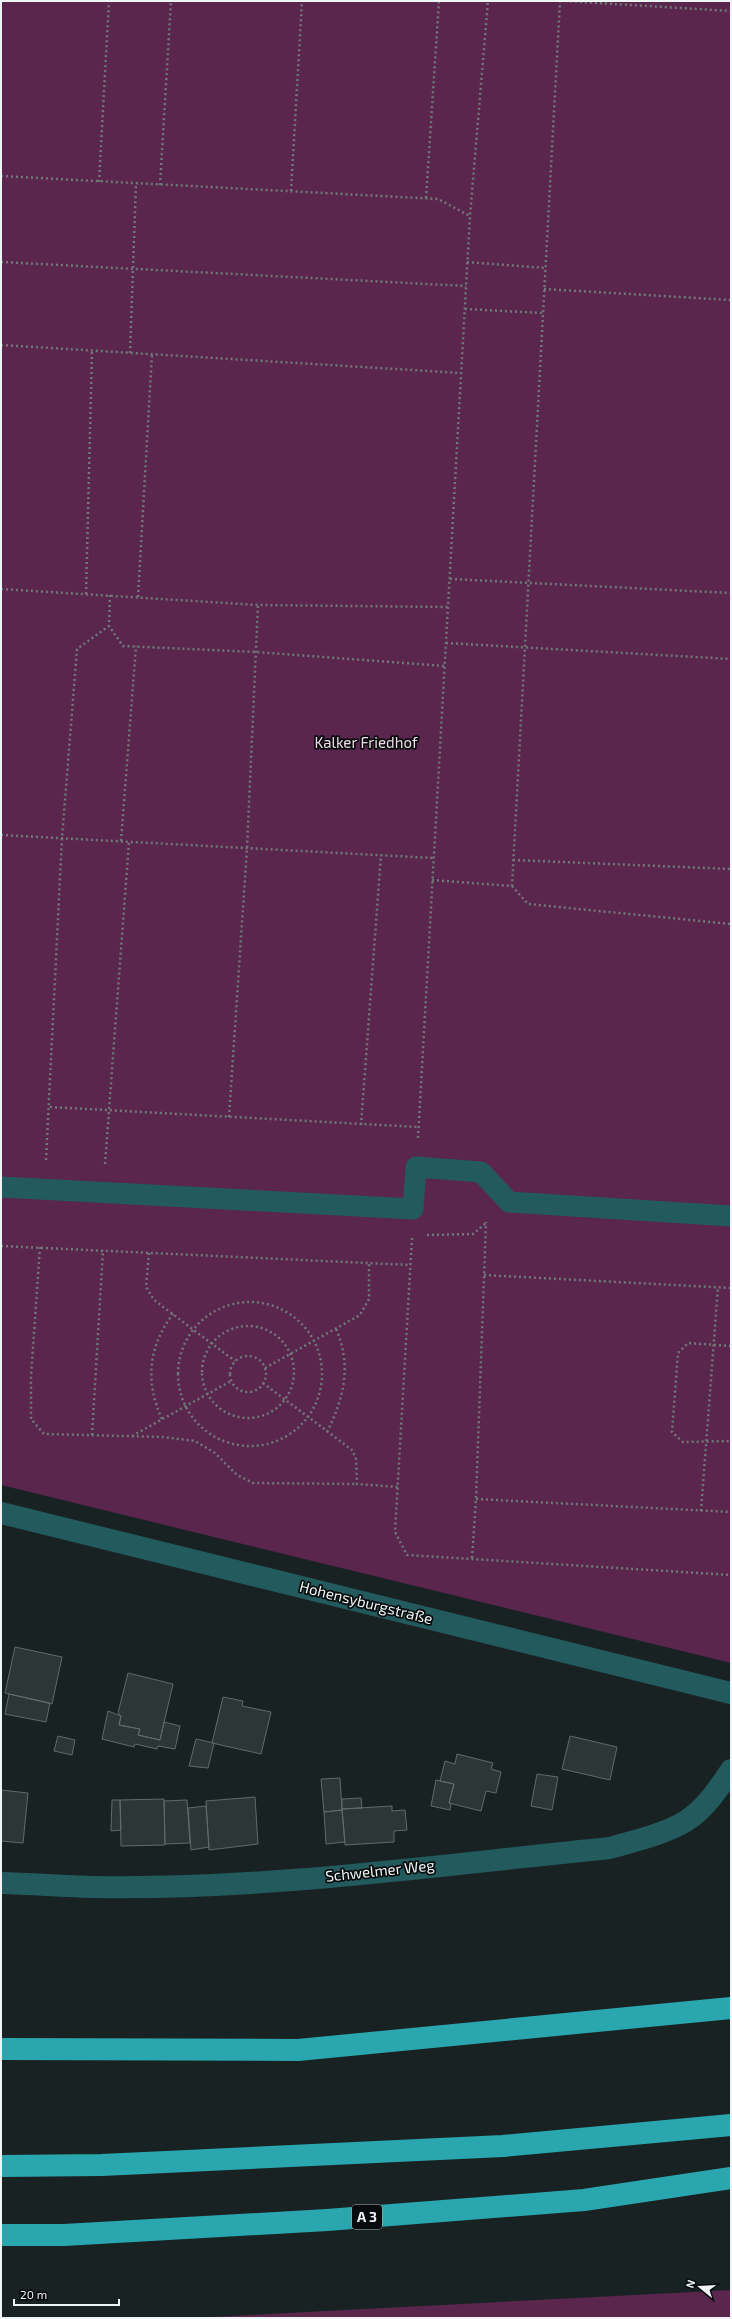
<svg xmlns="http://www.w3.org/2000/svg" width="732" height="2319" font-family="'Exo 2',sans-serif">
  <style>
    .green { fill: #5a264d }
    .building { fill: #2c3636; stroke: #5f6a6a }
    .lines { fill: none; stroke-linecap: round; stroke-linejoin: round }
    .path { stroke: #707879; stroke-width: 2.5; stroke-dasharray: 2 3; stroke-linecap: butt }
    .service { stroke: #225a5e; stroke-width: 21 }
    .minor { stroke: #225a5e; stroke-width: 22 }
    .motorway { stroke: #2aa6af; stroke-width: 22 }
    .labels { text-anchor: middle; stroke-width: 3.5; stroke-linejoin: round; paint-order: stroke }
    .shield { fill: #070b0b; stroke: #a9afaf; stroke-width: 1 }
    .shield-label { font-size: 14px; font-weight: bold; fill: #eff5f5 }
    .park-label { font-size: 15px; fill: #f1dbea; stroke: #070b0b }
    .street-label { font-size: 15px; fill: #eff5f5; stroke: #070b0b }
  </style>
  <rect width="100%" height="100%" fill="#192223"/>
  <path class="green" d="M1,1H731V1663L1,1485Z
    M731,2290V2318H191Z"/>
  <path class="building" d="M15,1647L62,1657L52,1704L5,1693Z
    M128,1673L173,1684L160,1740L138,1735L140,1729L119,1725L121,1716L118,1713Z
    M9,1694L50,1703L46,1722L5,1714Z
    M223,1697L243,1701L242,1706L271,1712L261,1754L212,1743Z
    M108,1711L121,1716L119,1725L140,1729L138,1735L160,1740L164,1722L180,1726L175,1749L158,1746L157,1749L135,1744L134,1747L102,1739Z
    M58,1736L75,1740L72,1755L54,1751Z
    M570,1736L617,1747L610,1780L562,1769Z
    M196,1739L214,1743L208,1768L189,1766Z
    M457,1754L493,1763L491,1769L501,1772L496,1793L486,1791L481,1811L449,1803L454,1784L440,1781L445,1761L455,1764Z
    M537,1774L558,1777L552,1810L531,1806Z
    M340,1778L342,1810L324,1812L321,1779Z
    M436,1780L454,1784L449,1803L451,1804L450,1810L431,1806Z
    M1,1790L28,1793L23,1843L1,1841Z
    M255,1797L258,1844L209,1850L206,1801Z
    M361,1798L362,1808L342,1809V1799Z
    M164,1799L165,1845L121,1846L120,1800Z
    M112,1800H120L121,1830L111,1831Z
    M187,1800L190,1843L165,1844L164,1801Z
    M206,1806L209,1847L191,1850L188,1808Z
    M392,1806V1811L405,1810L407,1830L394,1831V1842L345,1845L342,1809Z
    M342,1810L345,1842L326,1844L324,1812Z"/>
  <g class="lines">
    <path class="path" d="M565,1L731,11
      M1,176L438,199L470,216
      M99,182L109,1
      M160,185L171,1
      M291,191L302,1
      M426,198L439,1
      M1,262L466,286
      M467,262L545,268
      M544,289L731,300
      M465,309L543,313
      M1,345L461,373
      M130,353L136,184
      M450,579L731,593
      M1,589L258,605L449,607
      M86,594L92,351
      M110,595L109,626L123,646L256,652L445,666
      M138,597L152,354
      M446,643L731,659
      M1,835L433,858
      M121,841L136,646
      M513,860L731,869
      M432,880L512,886L560,1
      M512,886L528,904L731,924
      M50,1107L418,1127
      M229,1117L247,848L258,605
      M361,1125L381,855
      M418,1138L470,216L488,1
      M46,1160L62,838L77,649L109,626
      M105,1164L129,842
      M427,1235L473,1234L487,1222
      M412,1238L395,1532L407,1555L731,1575
      M1,1246L410,1265
      M40,1247L31,1376V1419L44,1434L163,1437L195,1441L215,1453L237,1475L253,1483L357,1484
      M149,1253L146,1287L154,1300L235,1361
      M484,1275L731,1288
      M178 1374a72 72 0 1 1 144 0a72 72 0 1 1-144 0Z
      M202 1372a46 46 0 1 1 92 0a46 46 0 1 1-92 0Z
      M731,1346L688,1343L678,1353L672,1432L683,1442L731,1441
      M230 1374a18 18 0 1 1 36 0a18 18 0 1 1-36 0Z
      M265,1368L360,1315L369,1299V1263
      M263,1383L352,1450L356,1459L357,1484L398,1487
      M162,1419C145,1382 148,1347 173,1314
      M327,1432C344,1398 352,1365 336,1329
      M92,1435L103,1250
      M132,1436L231,1381
      M476,1499L731,1512
      M701,1511L718,1287
      M472,1558L476,1499L486,1222"/>
    <path class="service" d="M1,1187L413,1209L416,1167L481,1172L509,1202L731,1216"/>
    <path class="minor" d="M1,1513L731,1693
      M1,1883C32,1884 62,1886 93,1887C266,1890 439,1865 610,1848C634,1841 665,1834 686,1821C705,1809 719,1788 731,1770"/>
    <path class="motorway" d="M1,2049L298,2050L731,2008
      M1,2166L102,2165L503,2146L731,2125
      M1,2235H64L327,2220L584,2200L731,2178"/>
  </g>
  <g class="labels">
    <rect class="shield" x="352" y="2205" width="30" height="24" rx="3"/>
    <g class="shield-label">
      <text x="367" y="2222">A 3</text>
    </g>
    <g class="park-label">
      <text x="366" y="748">Kalker Friedhof</text>
    </g>
    <g class="street-label">
      <text transform="translate(366 1603) rotate(14)" y="5">Hohensyburgstraße</text>
      <text transform="translate(380 1871) rotate(-6)" y="5">Schwelmer Weg</text>
    </g>
  </g>
  <rect width="732" height="2319" fill="none" stroke="#eff5f5" stroke-width="4"/>
  <g transform="translate(700 2287) rotate(288)" stroke="#070b0b" stroke-width="3" paint-order="stroke">
  <path d="M0-3L7 15L0 10L-7 15Z" fill="#eff5f5"/>
  <text y="-6" font-size="11" font-weight="bold" text-anchor="middle" fill="#eff5f5">N</text>
  </g>
  <path d="M14 2299v6h105v-6" fill="none" stroke="#eff5f5" stroke-width="2"/>
  <text x="20" y="2299" font-size="12" fill="#eff5f5" stroke="#070b0b" stroke-width="3" paint-order="stroke">20 m</text>
</svg>
